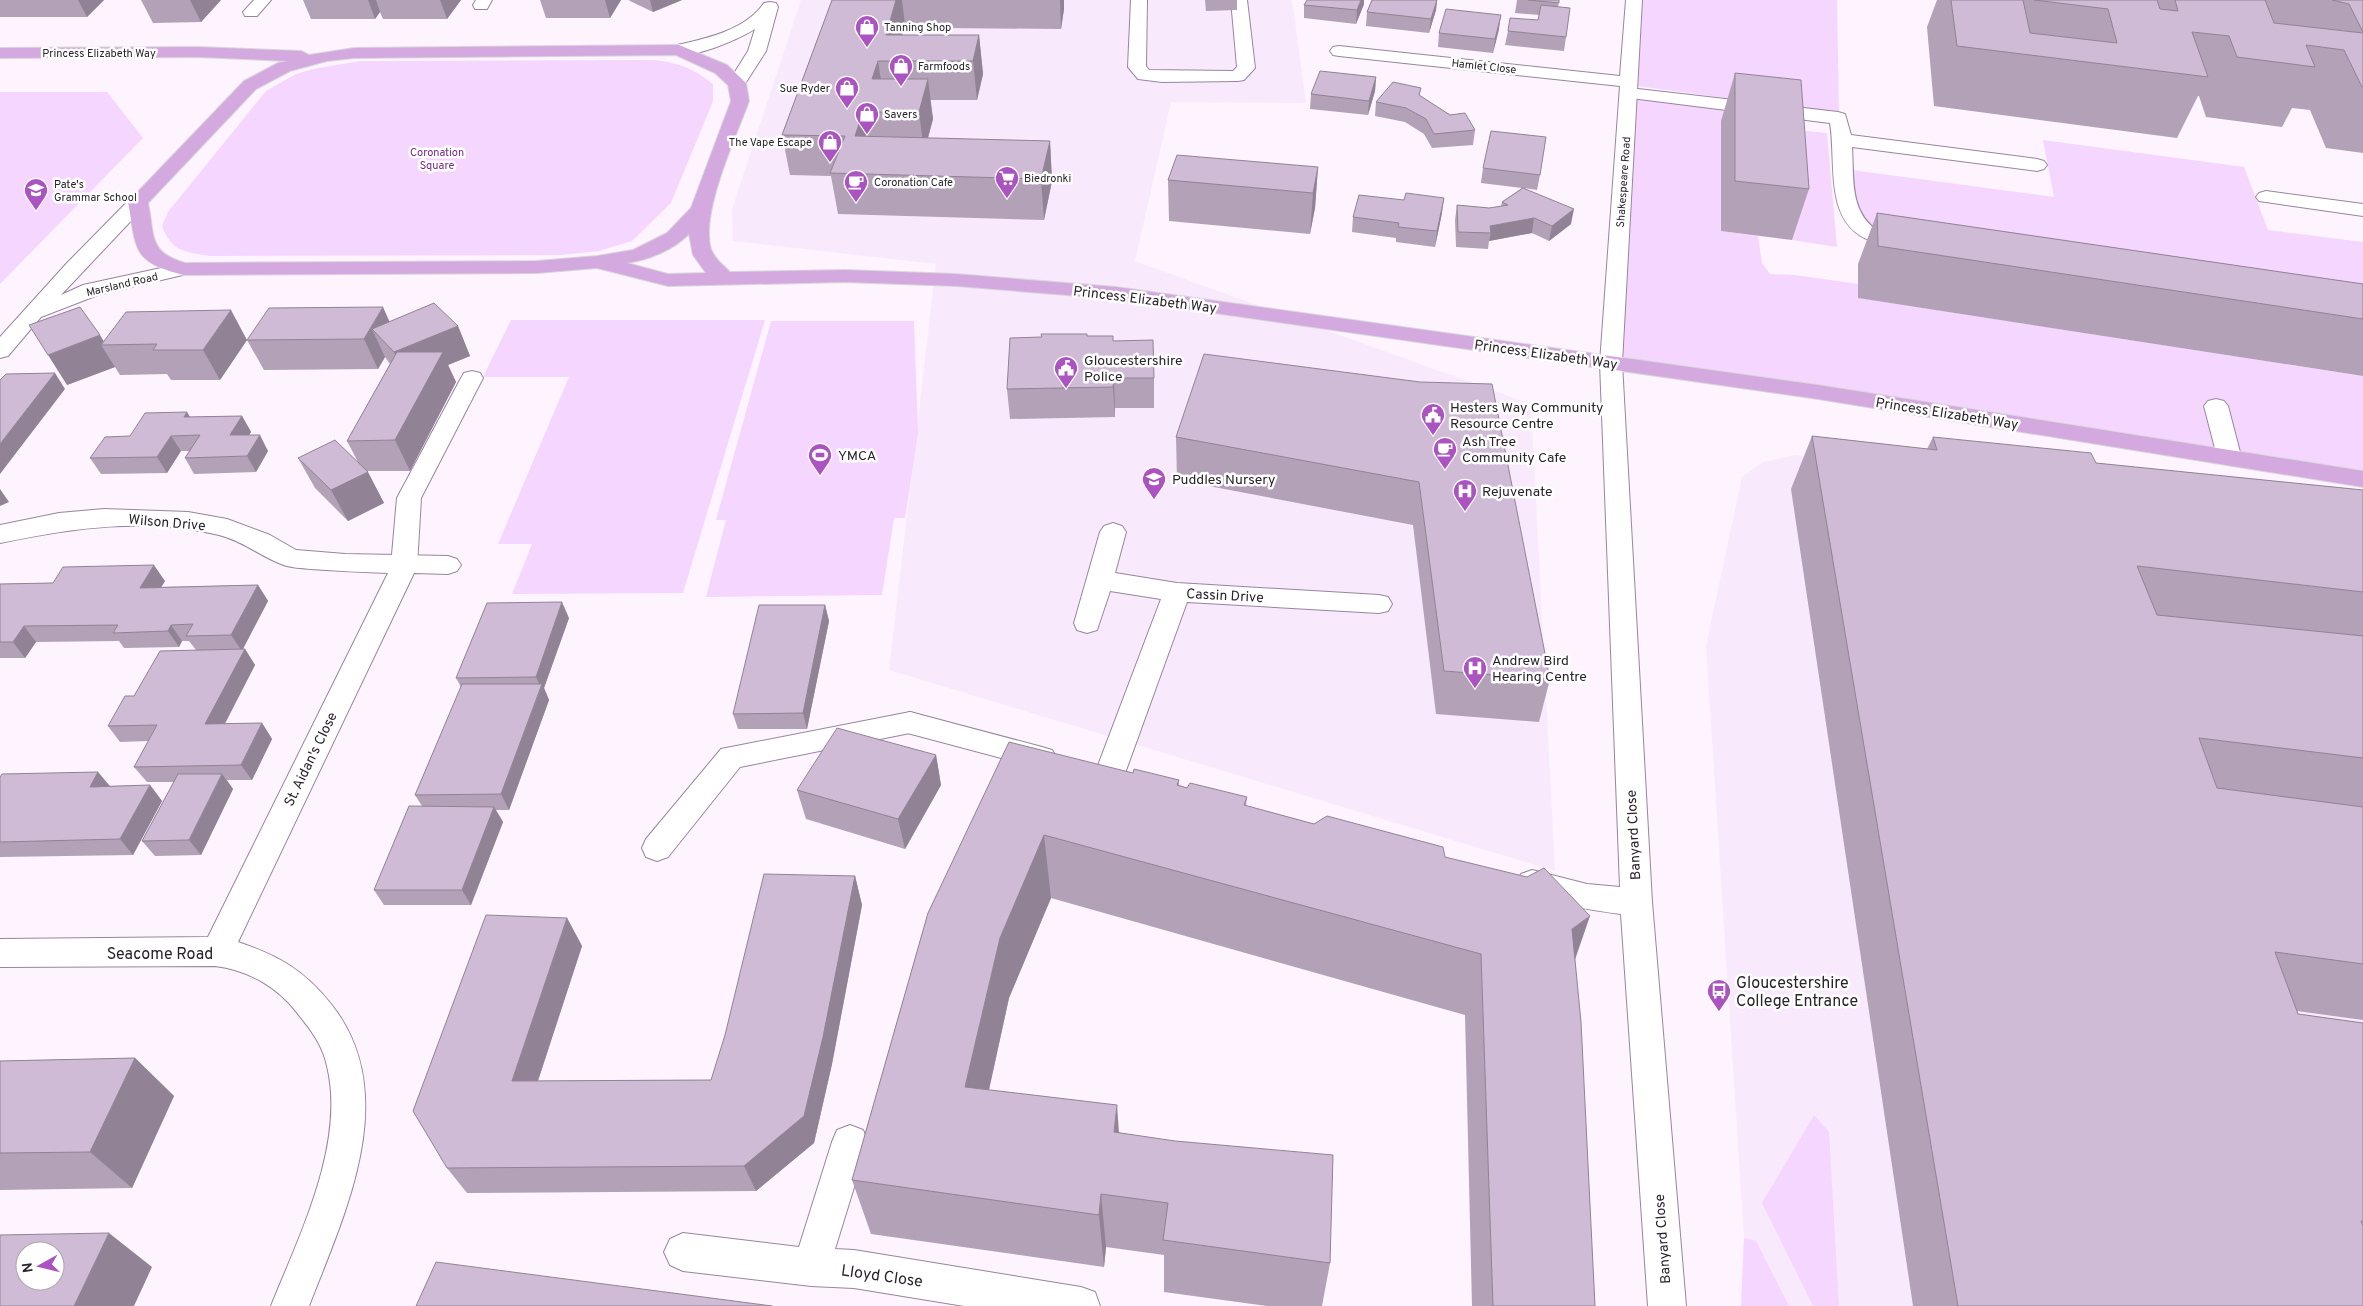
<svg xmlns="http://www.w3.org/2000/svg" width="2363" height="1306" font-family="Overpass,sans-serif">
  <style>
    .built { fill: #f9e9fd }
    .green { fill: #f5d6fe }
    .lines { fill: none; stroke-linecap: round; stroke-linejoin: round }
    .service-casing { stroke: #98859d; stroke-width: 2 }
    .minor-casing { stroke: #98859d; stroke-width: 2 }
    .tertiary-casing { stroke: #98859d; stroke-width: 2 }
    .primary-casing { stroke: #d9d7d9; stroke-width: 2 }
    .service { fill: #fff; fill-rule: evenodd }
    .minor { fill: #fff; fill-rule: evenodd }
    .tertiary { fill: #fff; fill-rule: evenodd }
    .primary { fill: #d3a9df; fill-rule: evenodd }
    .wall { fill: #b2a1b7 }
    .shaded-wall { fill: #918395 }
    .building { fill: #cfbbd5; stroke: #918395; fill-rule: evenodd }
    .labels { text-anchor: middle; stroke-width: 5; stroke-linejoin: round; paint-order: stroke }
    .far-poi-label { font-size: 11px; fill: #2a222c; stroke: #fff; text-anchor: start }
    .far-street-label { font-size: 11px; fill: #2a222c; stroke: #fff }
    .far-park-label { font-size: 11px; fill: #722b84; stroke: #fff }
    .street-label { font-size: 14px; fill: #2a222c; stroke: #fff }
    .poi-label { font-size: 14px; fill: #2a222c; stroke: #fff; text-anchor: start }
    .near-street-label { font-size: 16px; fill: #2a222c; stroke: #fff }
    .near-poi-label { font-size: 16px; fill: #2a222c; stroke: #fff; text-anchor: start }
  </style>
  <rect width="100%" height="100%" fill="#fdf4ff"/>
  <path class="built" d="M801,0H1292L1306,103L1171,102L1135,261L1531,404L1555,871L889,670L936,264L733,241L732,209Z
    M1796,455L1878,464L2363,543V1306H1741L1744,1238L1706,646L1742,477L1763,462Z"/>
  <path class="green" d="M1634,0H1837L1839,113L1629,85Z
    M656,60C681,64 693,68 713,84V101L671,203L632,241L599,251L561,255L210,256C185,252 172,252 162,226L168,212L266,91L296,74L313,69L361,61Z
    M0,92H107L143,138L0,284Z
    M1629,93L1755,108L1721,231L1758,236L1762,263L1770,274L1795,275L1859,284V298L2363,376V479L1611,363Z
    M1786,129L1827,133L1837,247L1792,240Z
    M2043,140L2244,167L2268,230L2363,242V313L1861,228L1844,169L2054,197Z
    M511,320H765L683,593L512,594L532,544H498L569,377H483Z
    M771,321H914L918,433L905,518H894L882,595L706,597L726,520H716Z
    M1814,1115L1829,1132L1839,1306H1813L1762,1203Z
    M1744,1238L1756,1241L1789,1306H1741Z"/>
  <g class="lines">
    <g class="service-casing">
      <path id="service" d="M1131,0H1147L1146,66L1149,70L1233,71L1237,67L1231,0H1247L1255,68L1244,80L1238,81L1162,82L1138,79L1128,67Z
        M1629,88L1838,112L1845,114L1851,135L2037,159L2044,161L2047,165L2044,169L2037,171L1852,147C1854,176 1849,212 1877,230C1886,235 1901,236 1911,239L1914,243L1911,247C1900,250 1889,246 1878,243C1822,229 1837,166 1830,123L1623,97L1620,93L1623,89Z
        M2266,191L2363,204V216L2259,201L2256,197L2259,193Z
        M472,371L480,373L483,378L421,498L417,566L413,572L404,575L395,572L391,566L397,498L461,378L464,373Z
        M2216,399L2224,401L2228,406L2241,456L2238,462L2229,464L2220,462L2217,456L2204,406L2208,401Z
        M1113,523L1122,526L1126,532L1115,573L1177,583L1379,595L1388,597L1392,604L1388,611L1379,613L1187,602L1124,776L1119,784L1109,788L1099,784L1094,776L1161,599L1110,591L1097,630L1087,633L1077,630L1074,623L1100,532L1104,526Z
        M910,712L920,715L924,723L920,731L740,767L668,857L657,861L646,857L642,848L646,839L721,749Z"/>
    </g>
    <g class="minor-casing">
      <path id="minor" d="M254,0H271L257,16H245L243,12Z
        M476,0H492L487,9H475L473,5Z
        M1626,0H1642L1622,363L1652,902L1686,1306H1648L1621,914C1587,910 1554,903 1521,892L1516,883L1521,874L1532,870L1587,884L1620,887L1600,363L1620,86L1339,56L1333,55L1330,51L1333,47L1339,46L1620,76Z
        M104,509L188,512L227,519L270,535L296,550L345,554L448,556L457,559L461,565L457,571L448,574L414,573L238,942C279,956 304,970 331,1004C403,1094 345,1213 309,1306H271C299,1236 346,1144 327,1066C323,1046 311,1030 298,1014C278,987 248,970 215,966L0,967V939L208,937L388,573C362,572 337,571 311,569C302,568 290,568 281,564C260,556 243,541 219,535C146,517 72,528 0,543V525L59,513Z
        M910,712L1042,747L1052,750L1057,758L1052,766L1042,769L900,731L896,723L900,715Z
        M850,1125L863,1130L868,1142L835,1249L854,1250L1081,1287L1095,1292L1100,1306H964L854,1288L811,1286L683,1271L670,1265L664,1252L670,1239L683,1233L799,1247L832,1142L837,1130Z"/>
    </g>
    <g class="tertiary-casing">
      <path id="tertiary" d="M770,2L776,3L778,7L766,51L743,87H731L728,83L748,51L755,29C737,40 694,59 673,54L670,50L673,46C704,39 745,31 764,3Z
        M138,196L145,198L148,202L145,206L61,295L83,285L184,263L191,265L195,269L191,273L98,295L41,317L8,356L0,358V337L67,263L131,198Z"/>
    </g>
    <g class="primary-casing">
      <path id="primary" d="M679,45L727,65L746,83L749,101C736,137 700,213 711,249C714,258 723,265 730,272L845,270L956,274L1116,287L1818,385L2363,471V487L1818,399L1116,299L956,286L845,282L668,286L597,268L537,273L184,275C131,262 137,249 128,202L244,81L278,63L288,61L198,57L0,58V48L198,47L301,51L309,55L354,48ZM676,55L715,73L728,85L731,101L691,208L667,233L633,250L597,256L537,261L185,263C148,252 155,236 148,203L256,89L290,71L327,61L354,58ZM689,234L693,255L706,273L668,274L627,263C649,260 673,250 689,234Z"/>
    </g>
    <use href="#service" class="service"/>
    <use href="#minor" class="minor"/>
    <use href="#tertiary" class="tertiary"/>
    <use href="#primary" class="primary"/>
  </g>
  <path class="wall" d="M0,0H104L87,17H0Z
    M141,0H221L201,22L153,23Z
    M303,0H461L447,19H383L380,12L375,19H311Z
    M540,0H621L610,18H546Z
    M629,0H682L653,12L630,1Z
    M832,0H1064V9L1061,29L944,28L943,25H905L902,35H979L983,74L977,100H930L933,119L928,138L1050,141L1052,181L1044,220L838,214L831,176L790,175L782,135Z
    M1205,0H1237V10L1206,11Z
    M1372,0H1437L1436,10L1429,33L1366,26L1367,12Z
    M1517,0H1559L1558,7L1566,37L1564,51L1505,45L1508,31L1538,20L1539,15L1515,13Z
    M1937,0H2363V153L2326,148L2310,110L2292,108L2282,127L2206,117L2199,96H2198L2177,138L1934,106L1927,27Z
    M1364,4L1356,24L1304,18V5Z
    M1499,29L1493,53L1438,47L1439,33Z
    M1735,73L1809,189L1792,240L1721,231V121Z
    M1376,77L1375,91L1368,115L1310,109L1311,94Z
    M1420,96L1475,130L1473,145L1432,148L1424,134L1405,122L1375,116L1376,102Z
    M1318,167L1315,208L1310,234L1169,221L1168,180Z
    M1483,168L1540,175L1537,190L1524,188L1571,224L1549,241L1532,233L1489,241L1488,249L1456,247L1455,220L1457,205L1489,208L1501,206L1502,202L1522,188L1481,183Z
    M1442,213L1435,247L1396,242V238L1352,232L1353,217Z
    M1877,213L2363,284V376L1858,298V264Z
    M389,322L458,326L470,356L448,365L456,382L410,471H367L384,503L348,521L315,488L298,458L358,462L347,441L390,364L385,357L378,369L264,370L247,340Z
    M1087,334V336L1114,341L1154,378V408H1115V417L1010,419L1007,389L1042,337Z
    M247,340L220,380H171L167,374L120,375L115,367L67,385L104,341Z
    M1420,382L1550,679L1539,722L1436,714L1413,525L1177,480L1176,437Z
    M187,412L190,417L242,416L251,432L249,435L268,451L256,472L194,474L185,458L189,451H181L167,473L101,474L90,458L130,436Z
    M1812,436L1927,449L1933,437L2096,463L2363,490V1020L2297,1011L2298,1014L2363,1023V1306H1913L1791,489Z
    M165,581L161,587L258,585L268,601L242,649H245L255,665L225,724L262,723L272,739L252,780H227L233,789L201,855L155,856L142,841L174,782H147L134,767L148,741L120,742L108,726L134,696L196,650L189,641H182L179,647L124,648L119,641L36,642L25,658H0V584Z
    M825,605L829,621L807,729H738L733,714Z
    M569,618L544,688L549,700L509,810H496L503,822L471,905H384L374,890L422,806L415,795L461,687L456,678Z
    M936,755L941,785L905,849L806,819L797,790Z
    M98,772L110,786L150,785L162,801L133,855L0,857V777Z
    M1133,773L1179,780V785L1187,788L1247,797L1246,806L1314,824L1445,857L1575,959L1595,1306H1472L1465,1015L1051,898L1009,998L989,1090L1119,1132L1330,1263L1322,1306H1267L1164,1292V1255L1106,1247L1104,1267L871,1234L852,1180L928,913Z
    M855,876L862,905L832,1064L814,1143L756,1191L467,1193L447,1168L567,918L582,946L538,1081L711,1080Z
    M135,1058L174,1096L132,1188L0,1190V1061Z"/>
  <path class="shaded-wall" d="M78,0H104L87,17Z
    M190,0H221L201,22Z
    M368,0H376L380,12L375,19Z
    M440,0H461L447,19Z
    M605,0H621L610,18Z
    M650,0H682L653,12Z
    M896,0H902L905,25L895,61L886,35Z
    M1060,0H1064V9L1061,29Z
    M1361,0H1364V4L1356,24L1357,10Z
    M1437,0L1436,10L1429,33L1431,19Z
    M1501,15L1499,29L1493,53L1495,39Z
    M979,35L983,74L977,100L973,61Z
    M878,61L884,100L872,79Z
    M1376,77L1375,91L1368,115L1369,101Z
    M928,79L933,119L924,152L919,112Z
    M863,112L870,152L855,136Z
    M1050,141L1052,181L1044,220L1041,179Z
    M1318,167L1315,208L1310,234L1313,193Z
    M1444,198L1442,213L1435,247L1437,231Z
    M1574,209L1571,224L1549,241L1552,226Z
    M1534,218L1532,233L1489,241L1491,233L1490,226Z
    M383,307L396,336L372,329L385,357L378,369L364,339Z
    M231,310L247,340L220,380L203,350Z
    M458,326L470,356L448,365L456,382L410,471L395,440L408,382L394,352Z
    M100,335L106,345H101L115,367L67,385L48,355Z
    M55,373L65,389L0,474V444Z
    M1114,378L1115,408V417L1113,387Z
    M187,412L196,428L184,417Z
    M242,416L251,432L239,451L230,435Z
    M260,435L268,451L256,472L247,456Z
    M171,436L181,451L167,473L157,457Z
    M368,472L384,503L348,521L331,490Z
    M0,489L9,502L0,506Z
    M154,565L165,581L151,604L140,588Z
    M258,585L268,601L242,651L231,635Z
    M562,602L569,618L544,688L549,700L509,810L501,794L541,688L536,677Z
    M825,605L829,621L807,729L803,713Z
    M171,625L182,641L179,647L168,631Z
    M24,626L36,642L25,658L13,642Z
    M245,649L255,665L216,740L205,724Z
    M262,723L272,739L252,780L241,765Z
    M936,755L941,785L905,849L898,819Z
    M98,772L111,788L90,787Z
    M222,774L233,789L201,855L189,840Z
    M150,785L162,801L133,855L120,839Z
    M494,807L503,822L471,905L462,890Z
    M1044,835L1051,898L1009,998L977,1144L965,1087L1000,938Z
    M855,876L862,905L832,1064L814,1143L756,1191L744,1166Z
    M1590,916L1569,977L1572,929Z
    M567,918L582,946L529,1108L512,1081Z
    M135,1058L174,1096L132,1188L90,1152Z
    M1117,1105L1121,1161L1114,1132Z
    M1101,1194L1106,1247L1104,1267L1099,1215Z
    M109,1233L152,1267L134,1306H74Z"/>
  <path class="building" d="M832,0H896L886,35H979L973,61H878L872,79H928L919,112H863L855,136L1050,141L1041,179L830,173L845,136L782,135Z
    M1307,0H1361L1357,10L1304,5Z
    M1372,0H1437L1431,19L1367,12Z
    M1528,0H1559V3Z
    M1951,0H2023L2030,33L2117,43L2108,9L2034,0H2157L2160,9L2178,11L2175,0H2265L2274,23L2363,33V87H2362L2344,50L2306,45L2315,67L2237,57L2229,36L2192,32L2208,77L1957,46Z
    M2332,0H2363V32L2349,4Z
    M1541,5L1570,8L1566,37L1508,31L1510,18L1538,20Z
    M1446,9L1501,15L1495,39L1439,33Z
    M1320,71L1376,77L1369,101L1311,94Z
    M1735,73L1801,80L1809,189L1735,181Z
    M1393,82L1421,88L1419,95L1450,115L1465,113L1475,130L1434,134L1426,119L1406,108L1376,102Z
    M1491,131L1546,137L1540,175L1483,168Z
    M1177,155L1318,167L1313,193L1168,180Z
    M1523,188L1574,209L1552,226L1534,218L1490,226L1491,233L1458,232L1457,205L1489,208L1508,205L1502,202Z
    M1406,193L1444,198L1437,231L1398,227L1399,223L1353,217L1359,195L1404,200Z
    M1877,213L2363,284V319L1878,246Z
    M434,303L458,326L394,352L372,329Z
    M80,307L100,335L48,355L29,325Z
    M383,307L364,339L247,340L269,308Z
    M231,310L203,350H153L157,344L101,345L126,312Z
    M1041,334H1087V336H1113V341L1153,340L1154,378H1114L1113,387L1007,389L1010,338L1042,337Z
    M397,352H443L395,440L347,441Z
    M1204,354L1420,382L1492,384L1550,679L1444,671L1419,482L1176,437Z
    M55,373L0,444V380L6,374Z
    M187,412L184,417L242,416L230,435H260L247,456L185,458L200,435L171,436L157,457L90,458L105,437L130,436L145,413Z
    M1812,436L1937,450L1933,437L2091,453L2096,463L2363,490V592L2137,566L2157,615L2363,636V758L2199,738L2217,788L2363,807V964L2275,952L2298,1014L2363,1023V1221H2361L2363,1226V1306H1958Z
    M335,440L368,472L331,490L298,458Z
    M154,565L140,588L258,585L231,635L186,636L193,624L171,625L168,631L113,633L118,625L24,626L13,642H0V584L53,583L63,567Z
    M562,602L536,677L456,678L487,603Z
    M759,605H825L803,713L733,714Z
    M245,649L205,724L262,723L241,765L134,767L157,725L108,726L125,696H134L160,651Z
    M462,684H542L501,794L415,795Z
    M837,728L936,755L898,819L797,790Z
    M1009,742L1133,773L1134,769L1179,780L1177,785L1187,788L1190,783L1247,797L1244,805L1314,824L1327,816L1443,847L1445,857L1527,877L1544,868L1590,916L1572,929L1581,1022L1595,1306H1493L1481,954L1044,835L1000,938L965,1087L1117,1105L1114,1132L1175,1141L1333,1155L1330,1263L1163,1240L1168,1203L1101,1194L1099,1215L852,1180L928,913Z
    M98,772L90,787L150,785L120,839L0,842V777L2,774Z
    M178,774H222L189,840L142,841Z
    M409,806L494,807L462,890H374Z
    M764,874L855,876L823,1037L804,1116L744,1166L447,1168L413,1111L486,915L567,918L512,1081L711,1080L725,1035Z
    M135,1058L90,1152L0,1153V1061Z
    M109,1233L74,1306H0V1235ZM25,1251H55V1281H25Z
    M436,1262L772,1306H416Z"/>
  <defs>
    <g id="shop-pin" transform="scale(1.25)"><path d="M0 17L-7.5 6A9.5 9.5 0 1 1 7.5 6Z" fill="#ab54c1" stroke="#fff"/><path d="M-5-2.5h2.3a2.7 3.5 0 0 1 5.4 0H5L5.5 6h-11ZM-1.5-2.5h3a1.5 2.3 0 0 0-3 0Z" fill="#fff"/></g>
    <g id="supermarket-pin" transform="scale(1.25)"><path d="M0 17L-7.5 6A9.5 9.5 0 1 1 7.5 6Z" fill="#ab54c1" stroke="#fff"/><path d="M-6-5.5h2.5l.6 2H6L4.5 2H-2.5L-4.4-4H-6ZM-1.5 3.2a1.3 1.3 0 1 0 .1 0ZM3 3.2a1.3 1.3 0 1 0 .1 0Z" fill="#fff"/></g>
    <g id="cafe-pin" transform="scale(1.25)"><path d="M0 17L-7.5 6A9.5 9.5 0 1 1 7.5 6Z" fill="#ab54c1" stroke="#fff"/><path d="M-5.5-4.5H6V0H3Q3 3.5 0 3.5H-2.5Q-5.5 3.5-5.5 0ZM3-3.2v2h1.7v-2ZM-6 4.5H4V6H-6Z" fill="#fff"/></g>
    <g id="school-pin" transform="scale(1.25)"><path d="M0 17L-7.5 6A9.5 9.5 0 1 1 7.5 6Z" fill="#ab54c1" stroke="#fff"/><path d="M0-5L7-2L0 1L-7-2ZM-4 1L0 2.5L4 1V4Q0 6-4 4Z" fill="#fff"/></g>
    <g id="civic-pin" transform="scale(1.25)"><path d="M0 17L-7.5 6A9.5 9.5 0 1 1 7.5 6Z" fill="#ab54c1" stroke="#fff"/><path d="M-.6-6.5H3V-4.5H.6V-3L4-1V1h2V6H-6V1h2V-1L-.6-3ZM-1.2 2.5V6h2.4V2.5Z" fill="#fff"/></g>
    <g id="stadium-pin" transform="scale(1.25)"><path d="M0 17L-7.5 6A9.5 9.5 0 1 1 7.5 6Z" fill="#ab54c1" stroke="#fff"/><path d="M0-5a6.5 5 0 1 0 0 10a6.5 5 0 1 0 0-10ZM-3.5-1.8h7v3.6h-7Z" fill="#fff"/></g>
    <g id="hospital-pin" transform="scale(1.25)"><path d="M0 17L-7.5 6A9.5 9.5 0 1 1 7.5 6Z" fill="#ab54c1" stroke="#fff"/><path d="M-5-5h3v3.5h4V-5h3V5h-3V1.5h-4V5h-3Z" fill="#fff"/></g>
    <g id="bus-pin" transform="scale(1.25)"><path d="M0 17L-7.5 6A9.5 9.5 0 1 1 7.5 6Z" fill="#ab54c1" stroke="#fff"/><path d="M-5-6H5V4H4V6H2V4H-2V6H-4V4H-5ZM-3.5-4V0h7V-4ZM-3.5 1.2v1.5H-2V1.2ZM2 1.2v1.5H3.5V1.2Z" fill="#fff"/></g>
  </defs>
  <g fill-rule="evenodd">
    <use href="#shop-pin" x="867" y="27"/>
    <use href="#shop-pin" x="901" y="66"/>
    <use href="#shop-pin" x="847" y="88"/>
    <use href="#shop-pin" x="867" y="114"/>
    <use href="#shop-pin" x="830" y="142"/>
    <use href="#supermarket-pin" x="1007" y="178"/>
    <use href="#cafe-pin" x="856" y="182"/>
    <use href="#school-pin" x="36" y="190"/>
    <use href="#civic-pin" x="1066" y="368"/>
    <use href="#civic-pin" x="1433" y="415"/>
    <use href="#cafe-pin" x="1445" y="449"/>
    <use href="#stadium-pin" x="820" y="455"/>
    <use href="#school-pin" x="1154" y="479"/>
    <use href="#hospital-pin" x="1465" y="491"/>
    <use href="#hospital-pin" x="1475" y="668"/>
    <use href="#bus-pin" x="1719" y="991"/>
  </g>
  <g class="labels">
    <g class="far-poi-label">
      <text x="884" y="31">Tanning Shop</text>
      <text x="918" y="70">Farmfoods</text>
      <text x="830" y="92" text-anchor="end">Sue Ryder</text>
      <text x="884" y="118">Savers</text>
      <text x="812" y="146" text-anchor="end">The Vape Escape</text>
      <text x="1024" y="182">Biedronki</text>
      <text x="874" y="186">Coronation Cafe</text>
      <text x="54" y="188">Pate's<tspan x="54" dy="13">Grammar School</tspan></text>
    </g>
    <g class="far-street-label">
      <text x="99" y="57">Princess Elizabeth Way</text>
      <text transform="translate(1484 66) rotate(6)" y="4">Hamlet Close</text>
      <text transform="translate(1623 182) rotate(-86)" y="4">Shakespeare Road</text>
      <text transform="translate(122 284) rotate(-13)" y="4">Marsland Road</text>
    </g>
    <g class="far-park-label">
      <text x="437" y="156">Coronation<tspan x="437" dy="13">Square</tspan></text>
    </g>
    <g class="street-label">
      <text transform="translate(1145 299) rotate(7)" y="5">Princess Elizabeth Way</text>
      <text transform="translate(1546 354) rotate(8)" y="5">Princess Elizabeth Way</text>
      <text transform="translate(1947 413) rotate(9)" y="5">Princess Elizabeth Way</text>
      <text transform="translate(167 522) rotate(5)" y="5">Wilson Drive</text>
      <text transform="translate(1225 595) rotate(3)" y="5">Cassin Drive</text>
      <text transform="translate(310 759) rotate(-64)" y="5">St. Aidan's Close</text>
      <text transform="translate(1633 835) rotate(-93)" y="5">Banyard Close</text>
      <text transform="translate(1662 1239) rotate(-94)" y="5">Banyard Close</text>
    </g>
    <g class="poi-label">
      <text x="1084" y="365">Gloucestershire<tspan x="1084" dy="16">Police</tspan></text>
      <text x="1450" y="412">Hesters Way Community<tspan x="1450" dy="16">Resource Centre</tspan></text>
      <text x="1462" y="446">Ash Tree<tspan x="1462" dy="16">Community Cafe</tspan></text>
      <text x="838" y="460">YMCA</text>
      <text x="1172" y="484">Puddles Nursery</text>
      <text x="1482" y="496">Rejuvenate</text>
      <text x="1492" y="665">Andrew Bird<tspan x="1492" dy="16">Hearing Centre</tspan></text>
    </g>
    <g class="near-street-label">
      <text x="160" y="959">Seacome Road</text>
      <text transform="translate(882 1275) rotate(8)" y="6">Lloyd Close</text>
    </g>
    <g class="near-poi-label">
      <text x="1736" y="988">Gloucestershire<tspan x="1736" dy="18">College Entrance</tspan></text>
    </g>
  </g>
  <g transform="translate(40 1266) rotate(262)"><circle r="24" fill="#ffffff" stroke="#aaa7ab"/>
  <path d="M0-4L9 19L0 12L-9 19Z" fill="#ab54c1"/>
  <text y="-8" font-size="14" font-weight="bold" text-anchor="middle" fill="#2a222c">N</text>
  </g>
</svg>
